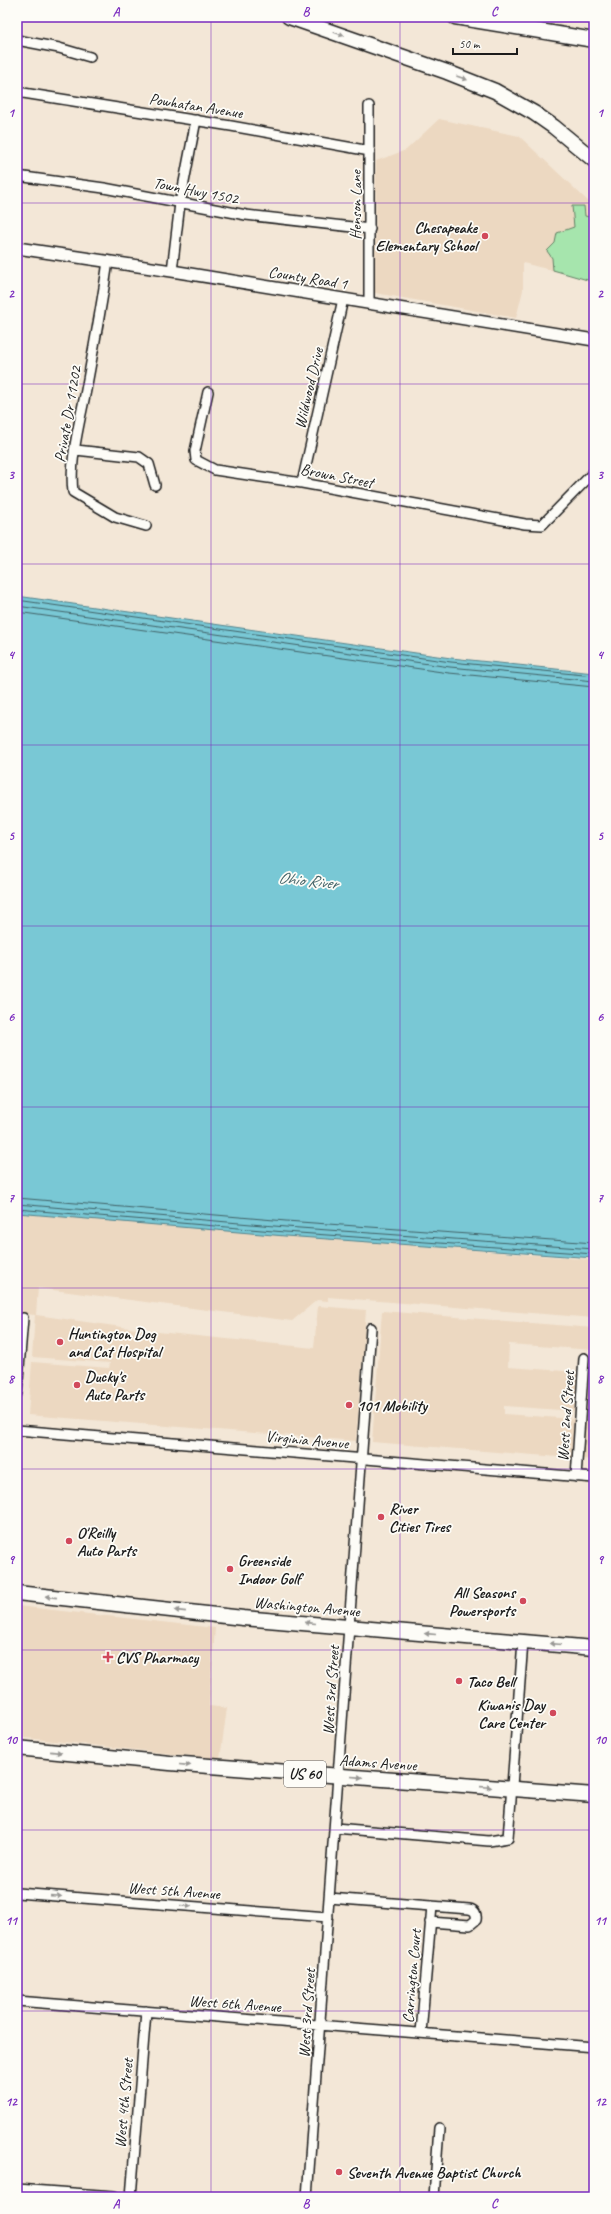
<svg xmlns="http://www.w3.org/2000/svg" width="611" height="2214" font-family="Caveat,sans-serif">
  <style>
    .built { fill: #ecd8c1 }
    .green { fill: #a6e5ad; stroke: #618064 }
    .water { fill: #79c8d5; stroke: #54838b }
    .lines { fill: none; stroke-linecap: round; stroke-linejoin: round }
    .shore { stroke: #416166; stroke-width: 1 }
    .minor-casing { stroke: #1c1c1c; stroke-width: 12 }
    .tertiary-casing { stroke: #1c1c1c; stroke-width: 14 }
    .primary-casing { stroke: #1c1c1c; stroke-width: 17 }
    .minor { stroke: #fdfcf7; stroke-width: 9 }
    .tertiary { stroke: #fdfcf7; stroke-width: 11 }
    .primary { stroke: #fdfcf7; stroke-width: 14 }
    .oneway { fill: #989794 }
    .grid { fill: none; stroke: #7b2cbf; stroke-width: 1; stroke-opacity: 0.55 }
    .poi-dot { fill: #d1495b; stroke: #fdfcf7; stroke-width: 1.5 }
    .labels { text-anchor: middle; stroke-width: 3.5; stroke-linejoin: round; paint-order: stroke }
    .shield { fill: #fdfcf7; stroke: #605f5e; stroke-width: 1 }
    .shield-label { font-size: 15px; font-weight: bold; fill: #1c1c1c }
    .street-label { font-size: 16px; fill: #1c1c1c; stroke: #fdfcf7 }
    .poi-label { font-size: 16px; font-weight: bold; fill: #1c1c1c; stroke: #fdfcf7; text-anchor: start }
    .water-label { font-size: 17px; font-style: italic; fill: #416166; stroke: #fdfcf7 }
    .neatline { fill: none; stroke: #7b2cbf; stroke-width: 1.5 }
    .grid-label { font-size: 13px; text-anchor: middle; font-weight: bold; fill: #7b2cbf }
  </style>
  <rect width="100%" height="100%" fill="#f3e7d7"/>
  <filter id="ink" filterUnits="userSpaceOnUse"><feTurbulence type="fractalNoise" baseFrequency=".025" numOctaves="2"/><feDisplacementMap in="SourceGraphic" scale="8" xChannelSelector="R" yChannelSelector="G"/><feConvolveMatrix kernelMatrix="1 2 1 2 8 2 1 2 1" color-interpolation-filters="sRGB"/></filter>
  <g filter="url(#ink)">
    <path class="built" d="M439,119L519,136L590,203L594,208V281L523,263V290L516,318L375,293L376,161L406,150Z
      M17,1213L594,1260V1318L328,1297V1301L317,1300L292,1321L38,1288L36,1315L158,1332L314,1348L318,1306L366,1310L356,1441L28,1415L32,1362L109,1368L110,1363L32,1357L35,1315L17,1313Z
      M382,1311L594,1328V1350L509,1344L508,1367L578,1372L574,1411L504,1406V1414L574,1419L571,1458L372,1442Z
      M589,1373L594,1374V1413L586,1412Z
      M585,1420L594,1421V1460L582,1459Z
      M17,1606L215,1628L209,1706L227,1708L220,1759L17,1737Z"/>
    <path class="green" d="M572,206H584L585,216L594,218V271L591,281L553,270L552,258L547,251L555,243L557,233L574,227Z"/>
    <path class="water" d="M17,596L451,658L594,673V1258L285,1236L17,1213Z"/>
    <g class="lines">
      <path class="shore" d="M17,600L451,662L594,676
        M17,606L450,667L594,681
        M17,612L449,673L594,687
        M17,1198L286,1221L594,1243
        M17,1204L286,1227L594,1249
        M17,1209L285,1232L594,1254"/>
      <g class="minor-casing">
        <path id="minor" d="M17,40L59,48L90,57
          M17,92L231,126L370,151
          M369,106V304
          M17,176L104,188L246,215L370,229
          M108,261C102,304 94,347 86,390C80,421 69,461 73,492L115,517L146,526
          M172,271L180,203L196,120
          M208,392L195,451L196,460L215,470L302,483L525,524L542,525L594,472
          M76,450L139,457L149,464L155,485
          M302,483L343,299
          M17,1393L23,1318
          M17,1430L594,1478
          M576,1477L584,1358
          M335,1828L489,1841L508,1838L523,1642
          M17,1893L328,1917
          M329,1898L469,1909C475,1910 477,1914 476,1920L470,1925L430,1922
          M17,2001L594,2047
          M421,2033L432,1906
          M131,2197L146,2011
          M307,2197L371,1328
          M434,2197L439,2128"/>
      </g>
      <g class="tertiary-casing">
        <path id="tertiary" d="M17,248L172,271L594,340
          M17,2190L114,2197"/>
      </g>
      <g class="primary-casing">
        <path id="primary" d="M289,17L447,72L495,91L534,113L554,127L594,160
          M455,17L594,40
          M17,1593L243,1618L594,1648
          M17,1748L170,1763L594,1795"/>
      </g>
      <use href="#minor" class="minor"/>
      <use href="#tertiary" class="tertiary"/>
      <use href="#primary" class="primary"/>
    </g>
    <defs><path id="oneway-solid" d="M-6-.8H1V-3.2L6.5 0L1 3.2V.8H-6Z"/></defs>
    <g class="oneway">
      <use href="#oneway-solid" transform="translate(339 34) rotate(19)"/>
      <use href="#oneway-solid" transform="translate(462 78) rotate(20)"/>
      <use href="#oneway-solid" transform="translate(51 1597) rotate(-174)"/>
      <use href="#oneway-solid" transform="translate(180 1611) rotate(-174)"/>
      <use href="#oneway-solid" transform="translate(310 1623) rotate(-175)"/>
      <use href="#oneway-solid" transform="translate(430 1634) rotate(-175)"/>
      <use href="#oneway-solid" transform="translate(555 1644) rotate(-175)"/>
      <use href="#oneway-solid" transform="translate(56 1752) rotate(6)"/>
      <use href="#oneway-solid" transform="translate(185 1765) rotate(5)"/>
      <use href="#oneway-solid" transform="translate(357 1777) rotate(5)"/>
      <use href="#oneway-solid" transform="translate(486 1787) rotate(4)"/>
      <use href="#oneway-solid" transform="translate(56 1896) rotate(4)"/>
      <use href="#oneway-solid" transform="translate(186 1906) rotate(4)"/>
    </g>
  </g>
  <path class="grid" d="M211,17V2197M400,17V2197M17,203H594M17,384H594M17,564H594M17,745H594M17,926H594M17,1107H594M17,1288H594M17,1469H594M17,1650H594M17,1830H594M17,2011H594"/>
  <g class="poi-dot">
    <circle cx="485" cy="236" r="4"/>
    <circle cx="60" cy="1342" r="4"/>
    <circle cx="77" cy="1385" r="4"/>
    <circle cx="349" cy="1405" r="4"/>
    <circle cx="381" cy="1517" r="4"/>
    <circle cx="69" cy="1541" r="4"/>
    <circle cx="230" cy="1569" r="4"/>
    <circle cx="523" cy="1601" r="4"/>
    <path d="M106 1651h4v4h4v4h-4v4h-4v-4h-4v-4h4z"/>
    <circle cx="459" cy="1681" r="4"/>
    <circle cx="553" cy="1713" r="4"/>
    <circle cx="339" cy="2172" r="4"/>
  </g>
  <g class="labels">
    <rect class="shield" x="284" y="1761" width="42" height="26" rx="3"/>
    <g class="shield-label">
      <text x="305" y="1779">US 60</text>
    </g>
    <g class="street-label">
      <text transform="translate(196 105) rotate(9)" y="6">Powhatan Avenue</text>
      <text transform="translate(196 190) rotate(11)" y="6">Town Hwy 1502</text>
      <text transform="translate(355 205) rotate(-90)" y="6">Henson Lane</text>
      <text transform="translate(308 277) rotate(9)" y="6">County Road 1</text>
      <text transform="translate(308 388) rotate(-77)" y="6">Wildwood Drive</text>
      <text transform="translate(67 414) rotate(-80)" y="6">Private Dr 11202</text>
      <text transform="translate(337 475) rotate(11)" y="6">Brown Street</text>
      <text transform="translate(565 1416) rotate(-86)" y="6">West 2nd Street</text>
      <text transform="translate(307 1439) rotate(5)" y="6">Virginia Avenue</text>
      <text transform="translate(307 1606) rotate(5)" y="6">Washington Avenue</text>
      <text transform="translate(330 1690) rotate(-86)" y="6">West 3rd Street</text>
      <text transform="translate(378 1762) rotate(4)" y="6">Adams Avenue</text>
      <text transform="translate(174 1890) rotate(4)" y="6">West 5th Avenue</text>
      <text transform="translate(411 1976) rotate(-85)" y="6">Carrington Court</text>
      <text transform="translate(235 2003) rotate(4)" y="6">West 6th Avenue</text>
      <text transform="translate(306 2013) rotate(-86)" y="6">West 3rd Street</text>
      <text transform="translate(123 2103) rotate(-85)" y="6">West 4th Street</text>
    </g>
    <g class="poi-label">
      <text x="477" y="233" text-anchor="end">Chesapeake<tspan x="477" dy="18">Elementary School</tspan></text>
      <text x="68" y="1339">Huntington Dog<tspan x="68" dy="18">and Cat Hospital</tspan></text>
      <text x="85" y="1382">Ducky's<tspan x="85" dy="18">Auto Parts</tspan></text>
      <text x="357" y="1411">101 Mobility</text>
      <text x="389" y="1514">River<tspan x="389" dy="18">Cities Tires</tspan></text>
      <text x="77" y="1538">O'Reilly<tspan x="77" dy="18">Auto Parts</tspan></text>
      <text x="238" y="1566">Greenside<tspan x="238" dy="18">Indoor Golf</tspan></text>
      <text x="515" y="1598" text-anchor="end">All Seasons<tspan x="515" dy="18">Powersports</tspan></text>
      <text x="116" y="1663">CVS Pharmacy</text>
      <text x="467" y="1687">Taco Bell</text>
      <text x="545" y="1710" text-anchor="end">Kiwanis Day<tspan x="545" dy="18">Care Center</tspan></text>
      <text x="347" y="2178">Seventh Avenue Baptist Church</text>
    </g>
    <g class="water-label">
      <text transform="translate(308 880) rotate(6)" y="6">Ohio River</text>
    </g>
  </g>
  <rect width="611" height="2214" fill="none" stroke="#fdfcf7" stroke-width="44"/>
  <path d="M453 48v6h64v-6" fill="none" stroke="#1c1c1c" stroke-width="2"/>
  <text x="459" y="48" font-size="12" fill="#1c1c1c" stroke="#fdfcf7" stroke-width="3" paint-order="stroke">50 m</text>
  <rect x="22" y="22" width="567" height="2170" class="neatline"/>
  <g class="grid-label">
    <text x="116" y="16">A</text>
    <text x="306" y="16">B</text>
    <text x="494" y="16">C</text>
    <text x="11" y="117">1</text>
    <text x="600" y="117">1</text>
    <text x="11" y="298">2</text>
    <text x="600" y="298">2</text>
    <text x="11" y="479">3</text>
    <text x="600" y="479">3</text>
    <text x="11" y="659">4</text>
    <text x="600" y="659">4</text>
    <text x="11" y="840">5</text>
    <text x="600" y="840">5</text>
    <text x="11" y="1021">6</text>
    <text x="600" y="1021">6</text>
    <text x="11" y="1202">7</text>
    <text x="600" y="1202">7</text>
    <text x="11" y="1383">8</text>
    <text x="600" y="1383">8</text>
    <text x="11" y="1564">9</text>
    <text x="600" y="1564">9</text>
    <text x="11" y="1744">10</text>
    <text x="600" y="1744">10</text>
    <text x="11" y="1925">11</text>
    <text x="600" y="1925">11</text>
    <text x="11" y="2106">12</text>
    <text x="600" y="2106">12</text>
    <text x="116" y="2208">A</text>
    <text x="306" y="2208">B</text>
    <text x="494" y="2208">C</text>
  </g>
</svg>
